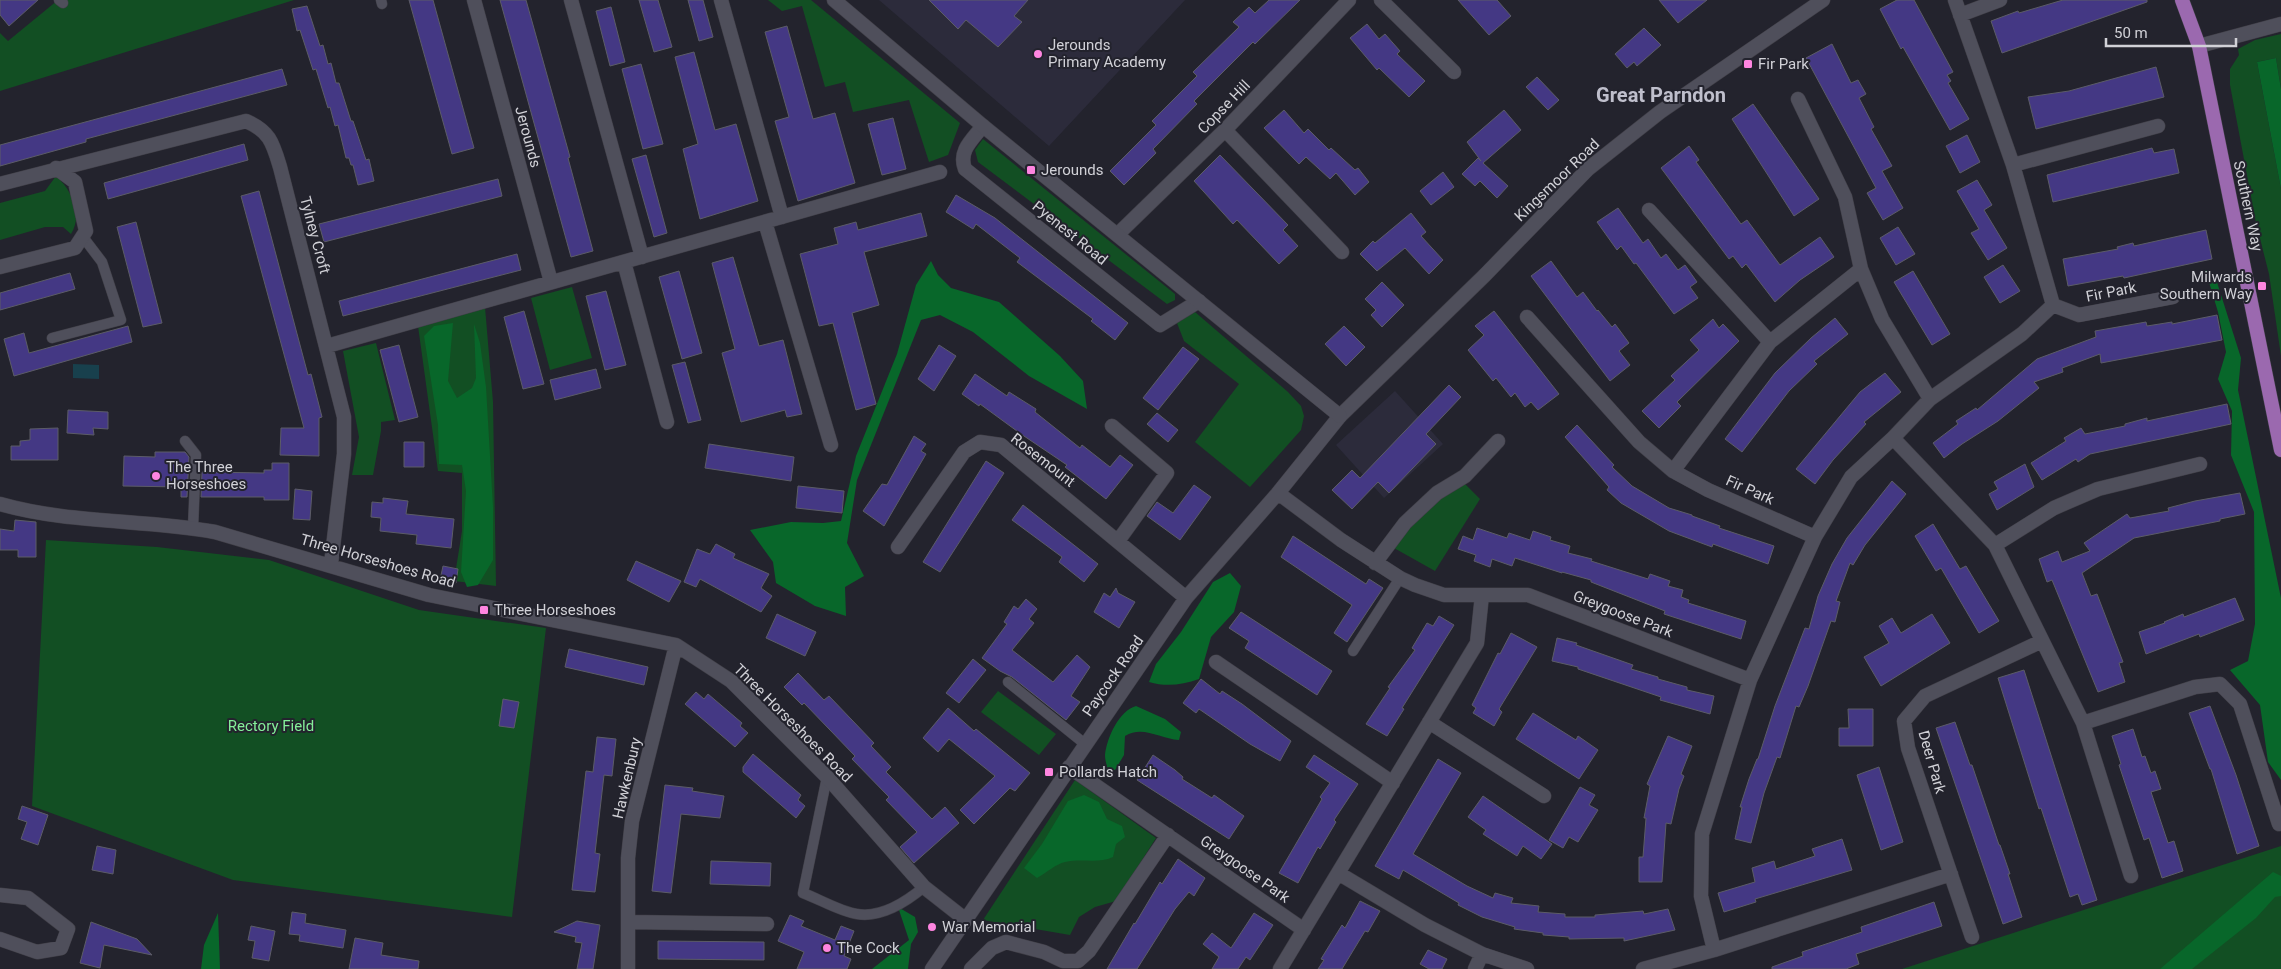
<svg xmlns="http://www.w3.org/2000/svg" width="2281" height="969" font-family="Roboto,sans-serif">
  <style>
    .built { fill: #2c2b3b }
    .green { fill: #124f23 }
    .forest { fill: #08672a }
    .water { fill: #18404d }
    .building { fill: #443884; stroke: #5c5c67 }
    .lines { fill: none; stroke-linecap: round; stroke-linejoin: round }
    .service-casing { stroke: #403f47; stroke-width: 11 }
    .minor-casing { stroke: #403f47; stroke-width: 15 }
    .tertiary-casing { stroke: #403f47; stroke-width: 15 }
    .primary-casing { stroke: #403f47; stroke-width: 15 }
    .service { stroke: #4f4f5b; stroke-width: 10 }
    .minor { stroke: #4f4f5b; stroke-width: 14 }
    .tertiary { stroke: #4f4f5b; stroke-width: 14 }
    .primary { stroke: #9b69af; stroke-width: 14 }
    .poi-dot { fill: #fe85e0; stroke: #23232d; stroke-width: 2 }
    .labels { text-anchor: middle; stroke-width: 4; stroke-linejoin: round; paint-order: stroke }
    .poi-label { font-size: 15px; fill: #d1d1d7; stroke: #23232d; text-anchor: start }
    .street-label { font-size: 15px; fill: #d1d1d7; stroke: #23232d }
    .park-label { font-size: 15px; fill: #84ee99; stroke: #23232d }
    .district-label { font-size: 20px; font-weight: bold; fill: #bfbfcc; stroke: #23232d }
  </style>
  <rect width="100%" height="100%" fill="#23232d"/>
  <path class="built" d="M879,0H1185L1049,146Z
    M1395,391L1443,444L1384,498L1336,445Z"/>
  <path class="green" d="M58,0H294L0,91V33L8,41Z
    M768,0H811L960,123L948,155L929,162L909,100L853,112L845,82L825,87L802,6L782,11Z
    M2281,34V89L2276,58L2257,62L2281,189V356L2269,274L2256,223L2230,85V69L2239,55L2238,49L2255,40Z
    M983,139L1175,294V300L1167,304L978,162L975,150Z
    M56,176C72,190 83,215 71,234L63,227H45L0,240V203L45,191Z
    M572,287L592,358L550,370L531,298Z
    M485,307L493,402L496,586L454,581L462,531V473L438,471L418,326Z
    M1195,312L1288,392L1301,406L1304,416L1301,430L1250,487L1195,442L1239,384L1184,341L1177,323Z
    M376,343L395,420L381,422V431L373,475H352L359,437L343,351Z
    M1463,482L1480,499L1435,571L1394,548L1437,493Z
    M46,540L157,547L269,560L419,610L546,628L512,917L233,880L32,806Z
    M998,691L1056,734L1039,755L981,712Z
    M1075,780L1156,838L1116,901L1095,907L1079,917L1070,935L983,920Z
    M2281,846V969H1902Z"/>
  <path class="forest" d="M2276,58L2281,89V189L2257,62Z
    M931,261L938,275L951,288L999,302L1060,356L1083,381L1087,409L1029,376L973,332L940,315L921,320L857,480L847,543L864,576L845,587L846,616L815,606L776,583L773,562L750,530L791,522L823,523L841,521L856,456L897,354L916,285Z
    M2205,269L2216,279L2241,358L2238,390L2281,598V780L2268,762L2260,705L2230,670L2248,661L2255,624L2254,512L2231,455L2232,411L2218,379L2226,352L2218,312Z
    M453,323L448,381L457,398L472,388L476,378L474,324L480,343L486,387L493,507V560L478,585L467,587L461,572L466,491L462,465L439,464L438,425L424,336L434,326Z
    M1230,573L1241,586L1234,612L1211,637L1199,679C1182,685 1166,687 1149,682L1156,664L1181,632L1213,582Z
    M1136,706L1165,719L1181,732L1179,740C1160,739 1143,725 1125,736L1124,755L1115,770L1108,771C1107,766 1105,760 1105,755C1107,737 1119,711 1136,706Z
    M1084,795L1099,802L1107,819L1122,826L1125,837L1116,844L1113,857C1098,864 1082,858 1065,862C1056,864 1046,873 1037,878L1024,868L1042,844L1068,801Z
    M2273,872L2281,876V896L2275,897L2256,918L2192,969H2160Z
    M898,907L915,917L918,932L911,944L908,969H872L909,940Z
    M218,913L220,969H201L204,945Z"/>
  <path class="water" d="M73,364L99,365V379L73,378Z"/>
  <path class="building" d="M0,0H38L9,26L0,15Z
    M409,0H433L474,148L452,154Z
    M500,0H526L570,157L568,158L593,251L571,257Z
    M639,0H658L672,47L654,52Z
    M688,0H703L713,37L699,41Z
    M929,0H1028L1014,16L1022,22L998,47L966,20L958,29Z
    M1269,0H1300L1255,44L1253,42L1194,101L1197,104L1153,149L1156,153L1124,185L1110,171L1156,125L1152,121L1197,76L1193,72L1239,27L1233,22L1249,7L1255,13Z
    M1458,0H1497L1511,16L1489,35Z
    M1659,0H1707L1678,23Z
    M1897,0H1914L1953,72L1947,75L1951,81L1948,83L1969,119L1950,130L1903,47L1901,49L1880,9Z
    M2063,0H2147V2L2002,53L1991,21L2018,11L2019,13Z
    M307,6L320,46L323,45L328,64L331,63L336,83H339L351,121H353L366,160L369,159L374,181L358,185L353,165H351L349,158H346L338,125L335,126L330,107L328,108L316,69L313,70L300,30L297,31L292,9Z
    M611,7L625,62L610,66L596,11Z
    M1367,24L1379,39L1385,34L1400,51L1397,54L1425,81L1409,97L1379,68L1377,70L1350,38Z
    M787,26L813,119L835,113L855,183L798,201L775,121L789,117L765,32Z
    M1644,28L1661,45L1637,66L1634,62L1627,68L1615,54Z
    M1832,44L1851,83L1858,80L1866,94L1859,98L1874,127L1871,129L1892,166L1882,171L1903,208L1883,220L1867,193L1876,188L1806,58Z
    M694,52L715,130L736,124L758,201L700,219L683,149L698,144L675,57Z
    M641,64L663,144L643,149L622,69Z
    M2156,67L2164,97L2036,129L2028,97L2069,91Z
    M282,69L287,85L86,139V142L0,166V145Z
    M1537,77L1559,100L1548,110L1526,87Z
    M1753,104L1819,199L1794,216L1732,119Z
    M1284,110L1304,133L1308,129L1329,150L1331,148L1355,170L1358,168L1369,182L1355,195L1336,173L1330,179L1306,157L1299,164L1264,128Z
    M1504,110L1521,130L1483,163L1508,186L1497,198L1480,181L1475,186L1462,174L1478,158L1481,161L1467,142Z
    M893,118L906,169L882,175L868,124Z
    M1967,135L1980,162L1960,173L1946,146Z
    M244,144L248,160L108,199L104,183Z
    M1689,146L1699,160L1696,162L1741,224L1747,220L1780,265L1820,237L1834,257L1800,280L1775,302L1746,264L1742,268L1733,256L1729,259L1661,168Z
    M2152,148L2154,153L2174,149L2179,173L2053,202L2047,175Z
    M646,155L667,233L654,237L632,159Z
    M1220,155L1288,225L1283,230L1298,246L1279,264L1237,220L1233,224L1194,181Z
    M1443,172L1454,187L1431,205L1420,191Z
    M498,179L502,196L324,242L319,224Z
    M1977,180L1992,205L1984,210L2007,248L1988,260L1971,233L1979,229L1957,191Z
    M259,191L308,375L311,374L322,417L319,418V456L280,455L281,428H304L241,196Z
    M956,195L995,218L1128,323L1115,340L1091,321L1093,319L1017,262L1020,258L976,224L973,229L946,212Z
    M1618,208L1643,243L1648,239L1661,258L1666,254L1678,270L1685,265L1697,282L1690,287L1698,298L1674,314L1636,263L1634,264L1621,246L1617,250L1597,222Z
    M921,213L927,236L864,252L879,305L852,313L876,404L856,410L833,323L819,326L800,254L838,244L834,228L856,222L858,230Z
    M1411,213L1426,232L1421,236L1443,260L1429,274L1405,248L1377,271L1360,254L1373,241L1375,243Z
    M136,222L162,323L143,327L117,227Z
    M1898,227L1915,254L1896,265L1880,238Z
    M2206,230L2212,259L2124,278L2123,276L2068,286L2063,259L2118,249L2117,247L2133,243L2134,246Z
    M517,254L521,270L343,316L339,301Z
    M733,257L759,346L783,340L802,414L787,417L785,410L741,422L722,353L735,349L712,263Z
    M1551,261L1577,297L1583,292L1597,311L1598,310L1612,327L1615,324L1629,343L1619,351L1630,365L1610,381L1531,276Z
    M2003,265L2020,291L2000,303L1984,277Z
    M679,271L702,353L682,359L659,277Z
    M1913,271L1950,334L1932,345L1894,282Z
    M70,273L75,289L0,310V293Z
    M1382,282L1404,305L1382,327L1371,315L1376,310L1365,299Z
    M606,291L626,365L605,370L586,296Z
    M524,311L544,384L523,389L504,317Z
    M1494,311L1559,394L1538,410L1531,402L1525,407L1515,393L1511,397L1496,378L1493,381L1468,350L1484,335L1475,326Z
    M2217,315L2222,340L2101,363L2100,354L2062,368L2063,372L2034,382L2039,388L1998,421L1962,444L1944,458L1933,443L1958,424L1956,421L1976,408L1977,410L2037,359L2096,337L2095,331L2146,322L2147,326L2172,322V324Z
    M1835,318L1848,334L1814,361L1817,364L1789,391L1742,452L1725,439L1775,373L1811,338Z
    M1713,319L1719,328L1723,324L1739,341L1677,402L1681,406L1659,428L1642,411L1675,380L1671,376L1699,350L1690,340Z
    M128,326L132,342L14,376L4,339L24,333L29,353Z
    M1344,326L1365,347L1346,366L1325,344Z
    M399,345L418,417L399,422L380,350Z
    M939,345L956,356L934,391L918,379Z
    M1183,347L1199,359L1158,410L1143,398Z
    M685,362L701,420L688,423L672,365Z
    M596,369L601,388L555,400L550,380Z
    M1885,373L1901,392L1864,422L1866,424L1833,460L1815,484L1796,469L1860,392Z
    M975,374L1007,396L1009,392L1036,409L1035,412L1080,448L1082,445L1110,467L1120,455L1133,465L1106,499L1065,467L1067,465L1021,434L980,404L979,406L962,394Z
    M1449,385L1461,397L1426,434L1436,444L1389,493L1378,482L1352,509L1332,490L1352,470L1360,478Z
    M2227,404L2231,424L2090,454L2078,462L2076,459L2042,480L2031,463L2066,441L2064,438L2081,428L2085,434L2125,426V424L2147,418V421Z
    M68,410L108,412V429L93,428L94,435L67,433Z
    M1157,413L1178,430L1168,442L1147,424Z
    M1577,425L1614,465L1612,467L1632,486L1669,508L1692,515V516L1720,526L1719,528L1774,546L1768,564L1713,544L1712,547L1669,531L1621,503L1607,490L1609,487L1565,437Z
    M58,428V460H11V446H20V441L30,440V429Z
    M914,436L926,444L921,451L926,454L884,526L863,511L882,484L887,485Z
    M404,442H424V467H404Z
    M709,444L794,457L791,481L705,468Z
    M155,452H185L189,457L187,497H181V487L123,486L124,456L155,457Z
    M986,461L1004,473L940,572L923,562Z
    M272,463H289V500H264V497H201L202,472L264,473V470H272Z
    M2025,464L2034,487L1997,510L1989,494L1998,489L1994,482Z
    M1892,481L1906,494L1865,545L1853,565L1850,563L1836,601L1840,602L1835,622L1831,621L1808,686L1799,707L1796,706L1780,758L1777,757L1764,793L1751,843L1735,839L1742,807H1740L1749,779L1757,759H1758L1775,706L1805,628L1809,629L1818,596L1832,564L1847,538Z
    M1194,485L1211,497L1180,540L1147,516L1157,502L1173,513Z
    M798,486L844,491L842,513L796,508Z
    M295,489L312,491L310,520L293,519Z
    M2240,493L2245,514L2220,519V521L2134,538L2082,573L2091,596L2097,594L2123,662L2119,663L2125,682L2098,692L2052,580L2047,582L2039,559L2058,551L2062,562L2090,551L2084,543L2127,514L2130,518L2169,511L2168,508L2195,501Z
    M383,498L408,501L406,514L454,519L451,548L416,544L417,535L380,531L381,518L371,517L372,502L383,503Z
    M1023,505L1098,564L1084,582L1059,562L1062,557L1012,520Z
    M15,520L36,522V557H18V550H0V529L14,531Z
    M1933,524L1960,569L1966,566L1999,621L1979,633L1941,568L1936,571L1915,536Z
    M1477,528L1507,538L1509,533L1530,540L1533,531L1551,537L1550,540L1570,546L1568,553L1592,559L1591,561L1648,579L1650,574L1670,581L1668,586L1683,590L1681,597L1689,600L1688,603L1746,621L1741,639L1664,614L1665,611L1591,582V580L1562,572V573L1515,558L1512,566L1492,559L1490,567L1474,561L1476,555L1458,549L1463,536L1473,540Z
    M1293,536L1366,584L1369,579L1383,588L1347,642L1334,633L1352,605L1281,557Z
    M716,544L735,554L733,558L769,574L761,588L772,596L761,612L700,579L696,587L684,582L697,549L710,554Z
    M636,561L681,581L669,602L627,580Z
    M443,566L458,569L456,583L440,580Z
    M1116,588L1118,593L1135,602L1119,628L1094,612L1104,593L1110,597Z
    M2235,598L2244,620L2200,637L2199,634L2146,654L2139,632L2165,623L2164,622L2183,614L2184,617Z
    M1026,599L1037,609L1029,619L1034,623L1012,650L1053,682L1077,655L1090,667L1071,696L1080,702L1066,720L1012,677L1000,671L982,658L1007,624L1004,622L1014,606L1018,609Z
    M1241,612L1332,671L1317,695L1245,648L1249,641L1229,628Z
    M777,614L816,632L805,656L766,638Z
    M1932,614L1950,643L1881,686L1864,657L1889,643L1879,626L1892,618L1901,633Z
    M1439,616L1454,625L1402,708L1404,709L1387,736L1366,724L1390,688L1388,687L1415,650L1412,648L1427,623L1433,626Z
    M1511,633L1537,647L1499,709L1502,712L1494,726L1473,713L1476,708L1472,705L1498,653L1500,654Z
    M1557,638L1577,643L1576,645L1633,665L1631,669L1658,677V679L1687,687V690L1714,696L1710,714L1660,700L1661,697L1578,669V667L1552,661Z
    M569,649L648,667L644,685L565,667Z
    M973,659L986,670L959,703L946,693Z
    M2024,670L2097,900L2082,905L2078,894L2070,897L2041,808L2039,809L1998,678Z
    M798,673L824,700L829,696L874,743L871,746L891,767L886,772L932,819L945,807L959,823L914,863L900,847L917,832L886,800L889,797L852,759L855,756L804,703L802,705L784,687Z
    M1201,679L1220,694L1222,691L1242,704L1291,741L1280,761L1250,744L1199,709L1196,713L1183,703Z
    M696,692L704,699L708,694L742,723L740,726L748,733L735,747L685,704Z
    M503,699L519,702L514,728L499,726Z
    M2210,706L2236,775L2259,846L2237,854L2211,769H2210L2189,713Z
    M948,708L974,731L976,729L1030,773L1015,791L1010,788L974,824L960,810L995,776L949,739L938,752L923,738Z
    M1848,709H1873V746H1839V728H1849Z
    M1533,713L1576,740L1578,736L1598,750L1579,779L1516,739Z
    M1955,722L1970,765H1972L1999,845H2000L2010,874H2008L2022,917L2003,924L1936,728Z
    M2133,729L2142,757L2145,756L2151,773L2155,771L2161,789L2151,792L2168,843L2174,841L2183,871L2162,878L2149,838L2144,840L2119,765L2121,764L2112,736Z
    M1668,736L1692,746L1681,774L1684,776L1679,789L1671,824L1666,823L1662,882H1639V857H1643L1646,818H1644L1650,786L1647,784Z
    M597,737L616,739L612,776L604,775L595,853L600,854L595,892L572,890L586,771L593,772Z
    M753,754L801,795L798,800L805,806L796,818L743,772V767Z
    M1153,755L1175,770L1183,777L1182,779L1212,798L1214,795L1244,816L1229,839L1137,780Z
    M1314,755L1358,784L1334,820L1336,822L1320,849L1318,847L1298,883L1279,873L1322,799L1320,797L1330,783L1306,767Z
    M1438,759L1461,773L1413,854L1467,886L1493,898L1495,893L1513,898L1511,903L1539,906L1538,912L1565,914V917H1595V915L1643,911L1644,914L1668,909L1675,930L1624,941V938L1569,939V937L1543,935V933L1514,929L1515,927L1482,917L1458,905L1459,903L1403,870L1399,879L1375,866Z
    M1879,767L1903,842L1881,850L1857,775Z
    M665,785L693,788L692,791L724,796L720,818L681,814L671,893L652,891Z
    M1580,787L1595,795L1589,805L1598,810L1578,842L1569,837L1563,848L1549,840Z
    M1483,796L1552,844L1541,859L1523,846L1517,856L1483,834L1486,830L1468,817Z
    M22,806L48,815L38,845L21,839L27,822L18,819Z
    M1842,839L1852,870L1755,899L1756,902L1724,912L1718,893L1755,882L1752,868L1774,861L1776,869L1815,856L1812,849Z
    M97,846L116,850L113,874L92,870Z
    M1178,859L1205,878L1194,896L1189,892L1175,909L1137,969H1107L1134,923L1135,924L1160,882L1162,884Z
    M711,861L771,863L770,886L710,884Z
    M1360,901L1380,911L1368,932L1365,931L1342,969H1318L1324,960L1321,959L1342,925L1345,928Z
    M1934,902L1942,926L1856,954L1859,964L1846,969H1772V967L1803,956L1802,952L1862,932L1861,927Z
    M292,912L306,914L305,923L346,930L343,948L299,941L300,935L289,934Z
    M1254,913L1273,925L1250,960L1246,957L1238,969H1212L1219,957L1203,944L1212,933L1231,948Z
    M790,915L804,921L801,926L835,940L841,926L854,931L844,956L851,959L847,969H797L804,952L778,941Z
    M577,921L600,925L593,969H577L582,943L575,942L576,937L554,932Z
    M91,922L137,939L152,955L104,945L100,968L80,963Z
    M251,926L275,931L269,961L252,958L255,941L248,940Z
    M355,938L383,943L381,955L419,961L418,969H349Z
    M658,941L764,942V960L658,959Z
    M1428,950L1447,959L1442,969H1429L1420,964Z"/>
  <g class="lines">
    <g class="service-casing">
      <path id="service" d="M59,0L63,3
        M381,0L382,4
        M52,338L121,320L102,262L83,237
        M185,441L196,455L193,528
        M1353,651L1400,578
        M1008,682L1085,744
        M827,777L803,893C819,899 841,912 857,914C881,918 906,902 924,887"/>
    </g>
    <g class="minor-casing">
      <path id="minor" d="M474,0L551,282
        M571,0L642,257
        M721,0L782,217
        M1381,0L1454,72
        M1955,0L2013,165L2053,305
        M1960,15L2000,0
        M2199,46L2281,24
        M1798,99L1845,197L1861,269L1882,319L1930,399
        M983,126C972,140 958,151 965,169L1160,325L1199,301
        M1225,130L1342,252
        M2013,165L2158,126
        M0,184L246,121C270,131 273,144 280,167L344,417V454L331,564
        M1649,210L1770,342
        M765,222L831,445
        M1118,234L1225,130L1349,0
        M624,262L667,422
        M0,267L75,248L86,231L75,182L56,168
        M2053,305L2079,315L2173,297
        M1527,317L1639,442L1673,471L1708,490L1815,537
        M327,346L940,172
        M1112,426L1167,473L1118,541
        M1893,438L1995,545L2083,723L2131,876
        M1673,471L1770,342L1861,269
        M1278,493L1341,540L1400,578L1415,585L1444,595H1528L1750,680
        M0,504C70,524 144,519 215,532L429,595L676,645L731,681L827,777L924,887L966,920
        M1995,545L2054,508L2098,489L2200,464
        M898,547L964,452L980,442L1001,445L1186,598
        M1375,563L1405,523L1437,493L1465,476L1498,441
        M1216,662L1393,783
        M1429,722L1544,796
        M2083,723L2195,687L2220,684L2240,704L2279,824
        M1069,767L1304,930
        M1338,873L1425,925L1482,954L1527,969
        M0,895L28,898L68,929L61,948L37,952L0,939
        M629,922L767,924
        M1972,937L1908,748L1904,721L1925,696L2042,641
        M1714,950L1701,896L1702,834L1750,680L1815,537L1851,477L1893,438L1930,399L2022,334L2053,305
        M628,969V858L632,821L676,645
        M932,969L1186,598L1278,493L1340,416L1484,276L1588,169L1660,112L1823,0
        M971,969L992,948L1006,942L1044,952L1063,961H1078L1089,951L1168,835
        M1280,969L1477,643L1482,595
        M1475,969L1482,954
        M1643,969L1714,950L1951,874"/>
    </g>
    <g class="tertiary-casing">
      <path id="tertiary" d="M834,0L983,126L1340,416"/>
    </g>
    <g class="primary-casing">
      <path id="primary" d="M2182,0L2199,46L2281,450"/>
    </g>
    <use href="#service" class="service"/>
    <use href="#minor" class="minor"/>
    <use href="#tertiary" class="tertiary"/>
    <use href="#primary" class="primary"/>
  </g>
  <g class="poi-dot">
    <circle cx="1038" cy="54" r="5"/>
    <rect x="1743" y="59" width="10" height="10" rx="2.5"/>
    <rect x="1026" y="165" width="10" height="10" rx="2.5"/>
    <rect x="2257" y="281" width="10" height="10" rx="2.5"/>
    <circle cx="156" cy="476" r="5"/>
    <rect x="479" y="605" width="10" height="10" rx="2.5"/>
    <rect x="1044" y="767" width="10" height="10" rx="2.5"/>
    <circle cx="932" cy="927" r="5"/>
    <circle cx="827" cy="948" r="5"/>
  </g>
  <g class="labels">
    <g class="poi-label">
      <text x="1048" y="50">Jerounds<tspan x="1048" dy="17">Primary Academy</tspan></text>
      <text x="1758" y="69">Fir Park</text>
      <text x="1041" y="175">Jerounds</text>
      <text x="2252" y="282" text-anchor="end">Milwards<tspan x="2252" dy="17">Southern Way</tspan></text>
      <text x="166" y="472">The Three<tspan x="166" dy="17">Horseshoes</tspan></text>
      <text x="494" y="615">Three Horseshoes</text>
      <text x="1059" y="777">Pollards Hatch</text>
      <text x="942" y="932">War Memorial</text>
      <text x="837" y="953">The Cock</text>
    </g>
    <g class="street-label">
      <text transform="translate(1224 107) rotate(-46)" y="5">Copse Hill</text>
      <text transform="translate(528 137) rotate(75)" y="5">Jerounds</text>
      <text transform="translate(1557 180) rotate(-44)" y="5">Kingsmoor Road</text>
      <text transform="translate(2248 206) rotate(78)" y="5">Southern Way</text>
      <text transform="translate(1070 233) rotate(39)" y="5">Pyenest Road</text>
      <text transform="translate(315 235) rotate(75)" y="5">Tylney Croft</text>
      <text transform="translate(2111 292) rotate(-11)" y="5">Fir Park</text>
      <text transform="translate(1043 460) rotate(38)" y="5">Rosemount</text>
      <text transform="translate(1750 490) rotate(24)" y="5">Fir Park</text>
      <text transform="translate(378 561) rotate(16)" y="5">Three Horseshoes Road</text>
      <text transform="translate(1623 614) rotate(21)" y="5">Greygoose Park</text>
      <text transform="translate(1113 676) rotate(-55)" y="5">Paycock Road</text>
      <text transform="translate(793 723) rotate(45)" y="5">Three Horseshoes Road</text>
      <text transform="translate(1932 762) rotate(74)" y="5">Deer Park</text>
      <text transform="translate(627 778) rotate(-77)" y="5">Hawkenbury</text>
      <text transform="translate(1245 869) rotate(35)" y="5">Greygoose Park</text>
    </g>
    <g class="park-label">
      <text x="271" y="731">Rectory Field</text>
    </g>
    <g class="district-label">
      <text x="1661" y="102">Great Parndon</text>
    </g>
  </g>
  <path d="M2106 38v8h130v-8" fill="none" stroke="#d1d1d7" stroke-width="2.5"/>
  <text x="2114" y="38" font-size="15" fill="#d1d1d7" stroke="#23232d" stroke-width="4" paint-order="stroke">50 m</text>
</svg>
